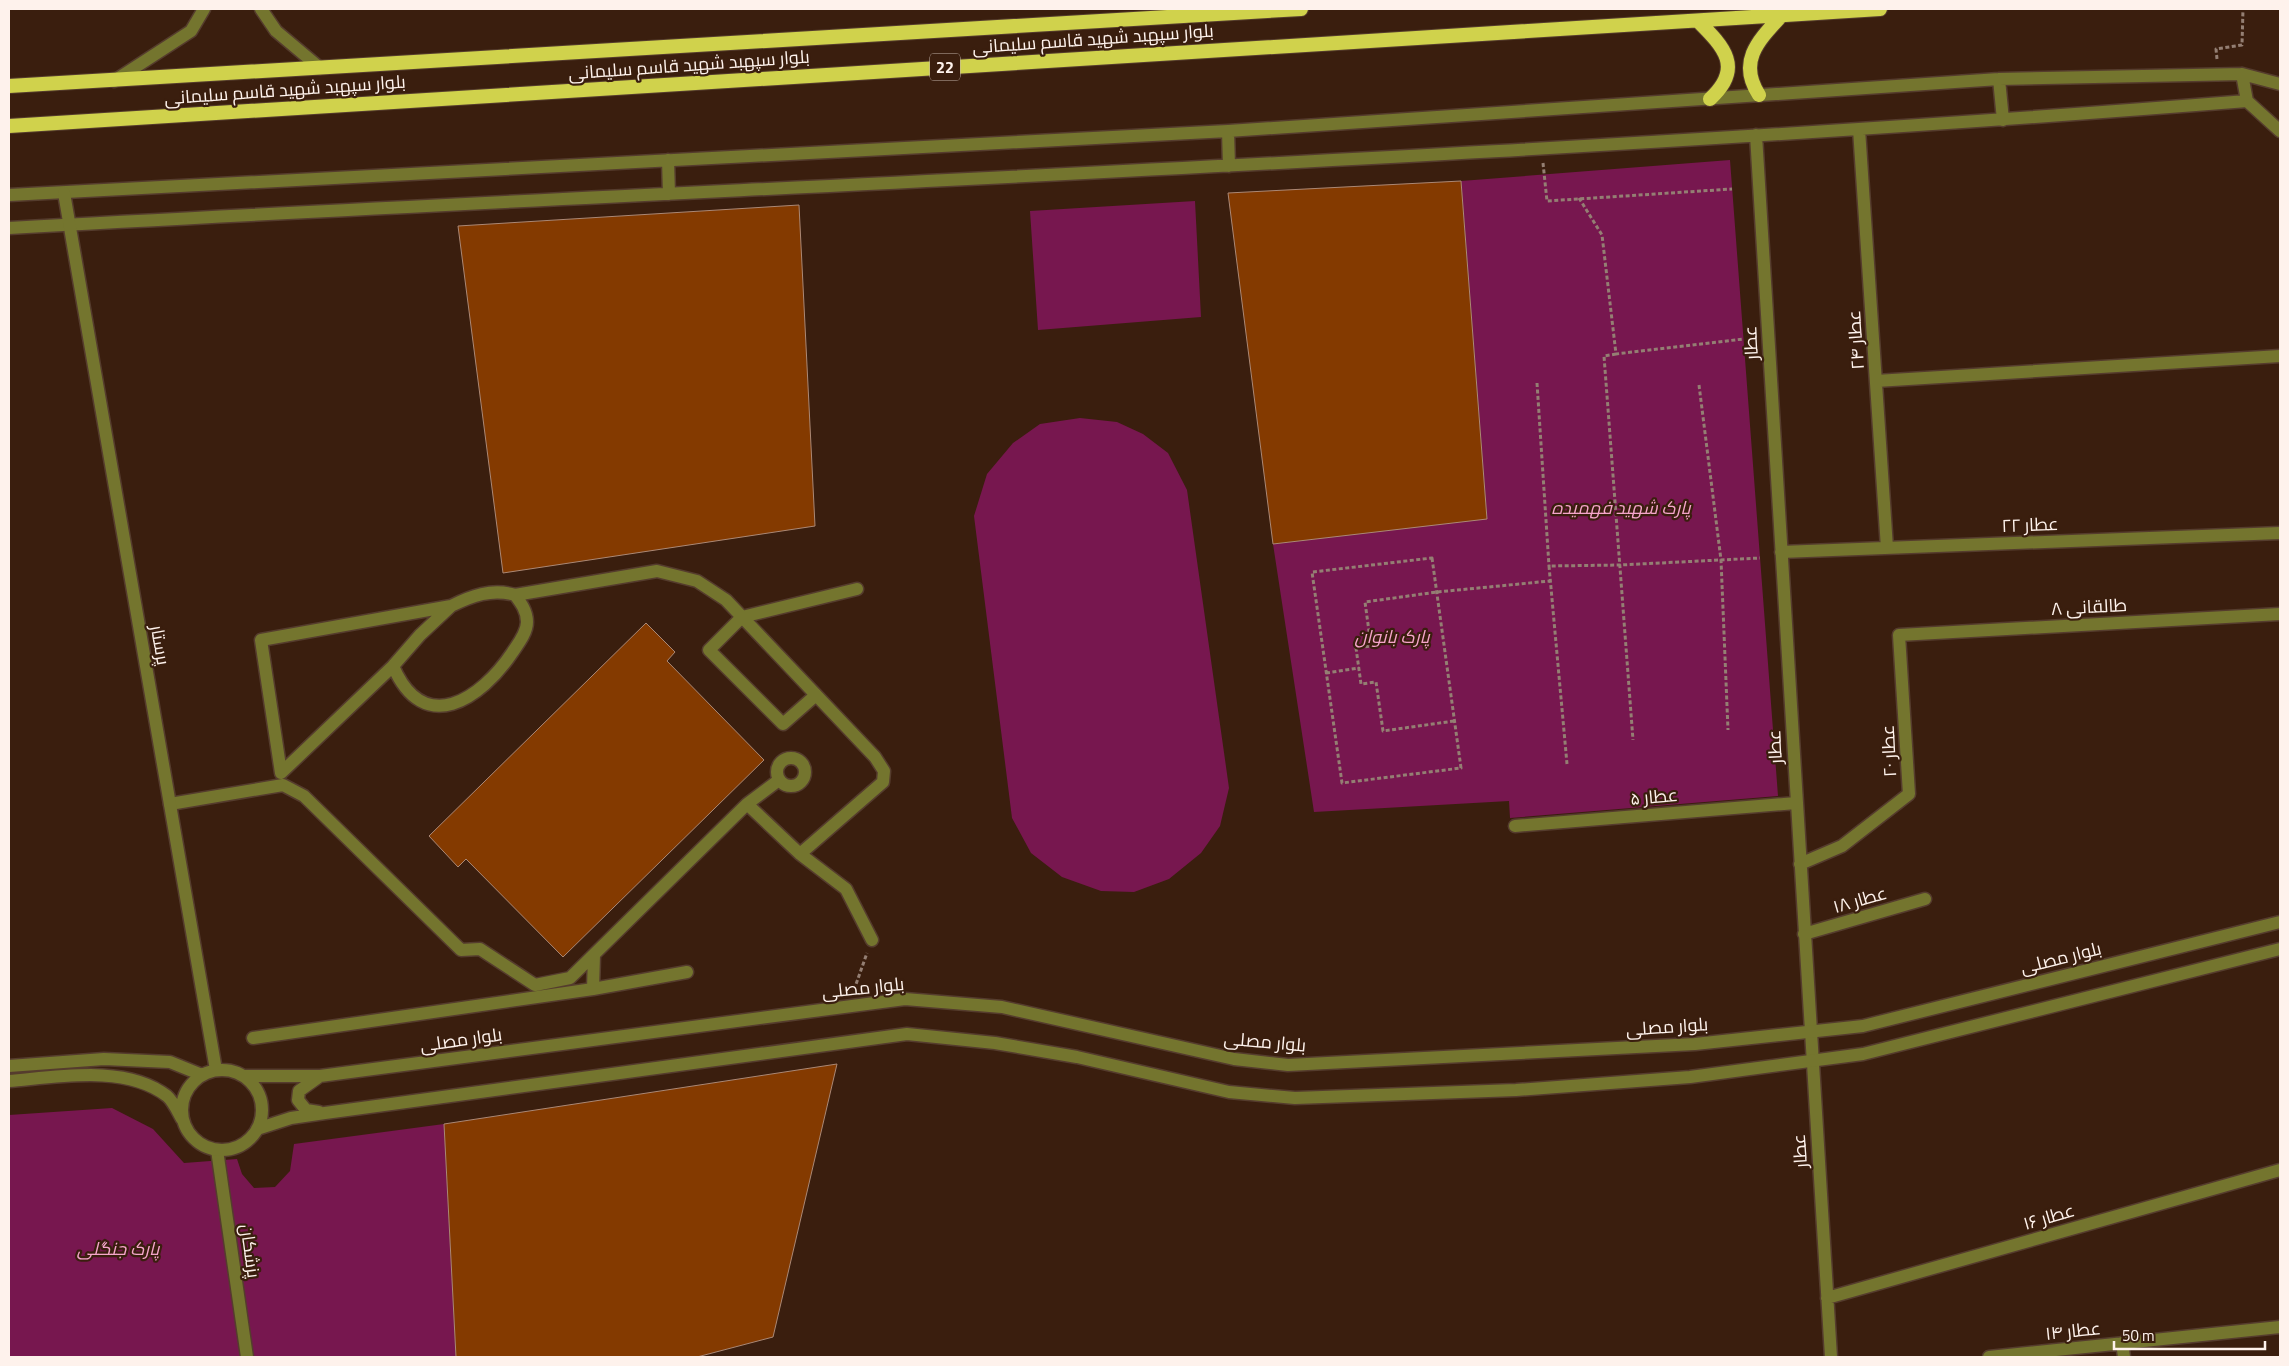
<svg xmlns="http://www.w3.org/2000/svg" width="2289" height="1366" font-family="Georgia,Cairo,serif">
  <style>
    .green { fill: #77174f }
    .building { fill: #843a00; stroke: #ab8875 }
    .lines { fill: none; stroke-linecap: round; stroke-linejoin: round }
    .service-casing { stroke: #553c2d; stroke-width: 15 }
    .minor-casing { stroke: #553c2d; stroke-width: 15 }
    .tertiary-casing { stroke: #553c2d; stroke-width: 15 }
    .trunk-casing { stroke: #553c2d; stroke-width: 16 }
    .path { stroke: #947f73; stroke-width: 3; stroke-dasharray: 4 2.5; stroke-linecap: butt }
    .service { stroke: #74752e; stroke-width: 12 }
    .minor { stroke: #74752e; stroke-width: 12 }
    .tertiary { stroke: #74752e; stroke-width: 12 }
    .trunk { stroke: #d0d24c; stroke-width: 14 }
    .labels { text-anchor: middle; stroke-width: 4.5; stroke-linejoin: round; paint-order: stroke }
    .shield { fill: #3a1e0e; stroke: #c3b2a9; stroke-width: 1 }
    .shield-label { font-size: 16px; font-weight: bold; fill: #fef2ec }
    .street-label { font-size: 18px; fill: #fef2ec; stroke: #3a1e0e }
    .park-label { font-size: 18px; font-style: italic; fill: #f6a5cb; stroke: #3a1e0e }
  </style>
  <rect width="100%" height="100%" fill="#3a1e0e"/>
  <path class="green" d="M1730,160L1778,796L1510,818L1509,801L1314,812L1273,544L1487,518L1461,181Z
    M1195,201L1201,317L1038,330L1030,211Z
    M1080,418L1117,422L1143,434L1168,453L1187,490L1229,788L1220,826L1201,853L1169,879L1134,892L1101,891L1062,877L1031,853L1012,818L974,516L987,474L1013,443L1040,424Z
    M112,1108L153,1129L184,1163L237,1159L242,1174L254,1188L275,1187L290,1171L294,1144L444,1124L456,1357H9V1115Z"/>
  <path class="building" d="M1461,181L1487,519L1273,544L1228,193Z
    M799,205L815,526L503,573L458,226Z
    M646,623L675,652L667,661L764,760L563,957L466,859L458,867L429,836Z
    M837,1064L773,1337L697,1357H456L444,1124Z"/>
  <g class="lines">
    <g class="service-casing">
      <path id="service" d="M515,595L657,571L697,581L726,600L875,757L884,771L883,782L800,854
        M816,695L783,724L709,650L742,617L857,589
        M777 772a14 14 0 1 1 28 0a14 14 0 1 1-28 0Z
        M281,773L261,640L451,606C471,596 492,588 515,595C521,603 527,611 527,622C527,633 518,644 512,653C481,699 424,738 393,666L420,635L451,606
        M281,773L393,666
        M170,804L283,785L304,796L461,950L480,949L535,985L570,978L747,804L800,854L846,889L872,940
        M747,804L779,780
        M593,989L594,955
        M253,1038L593,989L687,972"/>
    </g>
    <g class="minor-casing">
      <path id="minor" d="M2242,74L2247,101L2280,131
        M1999,79L2003,120
        M1859,129L1887,548
        M1228,131L1229,166
        M1756,135L1831,1357
        M668,160L669,194
        M9,195L1228,131L1999,79L2242,74L2280,84
        M9,228C755,186 1502,160 2247,101
        M1876,381L2280,356
        M1781,552L2280,533
        M1515,826L1796,803
        M1800,864L1842,846L1909,794L1899,635L2280,614
        M1804,934L1925,899
        M217,1150L247,1357
        M1827,1298L2280,1170
        M2122,1343L2124,1357
        M1989,1357L2280,1327"/>
    </g>
    <g class="tertiary-casing">
      <path id="tertiary" d="M261,9L276,31L320,68
        M114,81L191,31L204,9
        M64,193L216,1070
        M9,1066L104,1059L170,1062L202,1075
        M182 1110a40 40 0 1 1 80 0a40 40 0 1 1-80 0Z
        M244,1076H320L905,999L1002,1007L1234,1059L1288,1065L1695,1044L1863,1026L2280,922
        M9,1081C57,1077 126,1064 167,1096C173,1101 178,1112 182,1119
        M319,1112L306,1110L298,1100L299,1091L320,1076
        M257,1129L291,1118L325,1113L907,1034L995,1043L1077,1057L1229,1092L1295,1098L1516,1090L1690,1077L1863,1054L2280,949"/>
    </g>
    <g class="trunk-casing">
      <path id="trunk" d="M1698,21C1724,47 1744,68 1710,99
        M9,86L1301,9
        M1759,95C1737,61 1759,40 1782,15
        M9,126L1880,9"/>
    </g>
    <path class="path" d="M2217,59L2216,49L2242,45L2243,9
      M1543,163L1547,201L1732,189
      M1579,198L1602,235L1616,354L1743,339
      M1616,354L1604,356L1633,740
      M1537,383L1549,566
      M1699,385L1721,560L1728,730
      M1432,558L1461,768L1342,783L1312,572Z
      M1326,673L1359,668
      M1454,721L1383,731L1376,682L1361,684L1356,648L1371,646L1365,602L1437,592L1550,581
      M1567,764L1549,566L1620,565L1760,558
      M854,990L867,953"/>
    <use href="#service" class="service"/>
    <use href="#minor" class="minor"/>
    <use href="#tertiary" class="tertiary"/>
    <use href="#trunk" class="trunk"/>
  </g>
  <g class="labels">
    <rect class="shield" x="930" y="53.5" width="30" height="27" rx="4"/>
    <g class="shield-label">
      <text x="945" y="73">22</text>
    </g>
    <g class="street-label">
      <text transform="translate(1093 39) rotate(-4)" y="6">بلوار سپهبد شهید قاسم سلیمانی</text>
      <text transform="translate(689 65) rotate(-4)" y="6">بلوار سپهبد شهید قاسم سلیمانی</text>
      <text transform="translate(285 90) rotate(-4)" y="6">بلوار سپهبد شهید قاسم سلیمانی</text>
      <text transform="translate(1856 340) rotate(-94)" y="6">عطار ۲۴</text>
      <text transform="translate(1751 343) rotate(-93)" y="6">عطار</text>
      <text transform="translate(2030 525) rotate(-2)" y="6">عطار ۲۲</text>
      <text transform="translate(2089 607) rotate(-3)" y="6">طالقانی ۸</text>
      <text transform="translate(160 645) rotate(80)" y="6">پرستار</text>
      <text transform="translate(1775 747) rotate(-93)" y="6">عطار</text>
      <text transform="translate(1889 751) rotate(-93)" y="6">عطار ۲۰</text>
      <text transform="translate(1654 797) rotate(-5)" y="6">عطار ۵</text>
      <text transform="translate(1860 900) rotate(-16)" y="6">عطار ۱۸</text>
      <text transform="translate(2061 958) rotate(-14)" y="6">بلوار مصلی</text>
      <text transform="translate(863 988) rotate(-6)" y="6">بلوار مصلی</text>
      <text transform="translate(1667 1027) rotate(-4)" y="6">بلوار مصلی</text>
      <text transform="translate(461 1040) rotate(-8)" y="6">بلوار مصلی</text>
      <text transform="translate(1265 1042) rotate(5)" y="6">بلوار مصلی</text>
      <text transform="translate(1800 1151) rotate(-94)" y="6">عطار</text>
      <text transform="translate(2049 1217) rotate(-16)" y="6">عطار ۱۶</text>
      <text transform="translate(250 1251) rotate(82)" y="6">پزشکان</text>
      <text transform="translate(2073 1331) rotate(-6)" y="6">عطار ۱۴</text>
    </g>
    <g class="park-label">
      <text x="1621" y="514">پارک شهید فهمیده</text>
      <text x="1392" y="643">پارک بانوان</text>
      <text x="118" y="1255">پارک جنگلی</text>
    </g>
  </g>
  <rect width="2289" height="1366" fill="none" stroke="#fef2ec" stroke-width="20"/>
  <path d="M2114 1341v8h151v-8" fill="none" stroke="#fef2ec" stroke-width="2.5"/>
  <text x="2122" y="1341" font-size="15" fill="#fef2ec" stroke="#3a1e0e" stroke-width="4" paint-order="stroke">50 m</text>
</svg>
